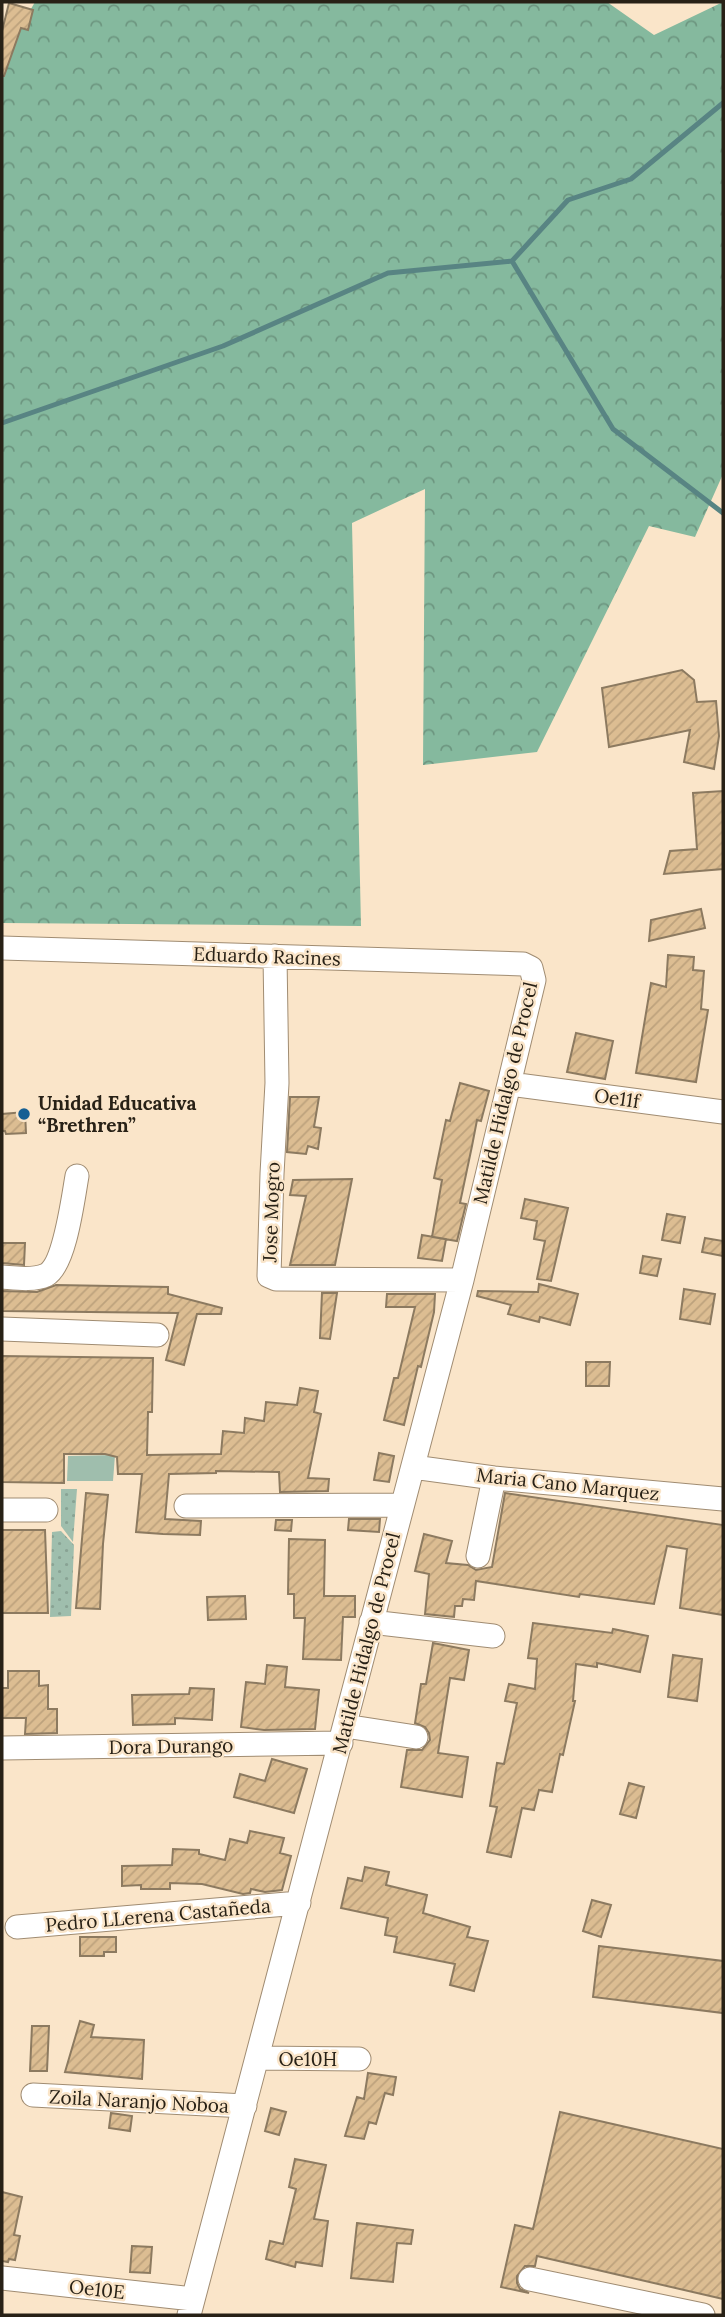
<svg xmlns="http://www.w3.org/2000/svg" width="725" height="2317" font-family="Lora,serif">
  <style>
    .forest { fill: url(#forest-crowns) }
    .park { fill: url(#park-dots) }
    .pitch { fill: #9fbead }
    .lines { fill: none; stroke-linecap: round; stroke-linejoin: round }
    .stream { stroke: #588483; stroke-width: 5 }
    .building { fill: url(#building-hatch); stroke: #8c7a60; stroke-width: 2 }
    .minor-casing { stroke: #a08c72; stroke-width: 25 }
    .minor { stroke: #fff; stroke-width: 23 }
    .poi-dot { fill: #155f93; stroke: #fae5c9; stroke-width: 2.5 }
    .labels { text-anchor: middle; stroke-width: 5; stroke-linejoin: round; paint-order: stroke }
    .street-label { font-size: 19px; fill: #282116; stroke: #fae5c9 }
    .poi-label { font-size: 19px; font-weight: bold; fill: #282116; stroke: #fae5c9; text-anchor: start }
  </style>
  <defs>
    <pattern id="forest-crowns" width="20" height="18" patternUnits="userSpaceOnUse" patternTransform="scale(1.75)"><rect width="20" height="18" fill="#85b99e"/><path d="M2 6a3 3 0 1 1 6 0M12 15a3 3 0 1 1 6 0" fill="none" stroke="#6d9680"/></pattern>
    <pattern id="park-dots" width="8" height="8" patternUnits="userSpaceOnUse" patternTransform="scale(1.75)"><rect width="8" height="8" fill="#9fbead"/><path d="M2 2h.1M6 6h.1" fill="none" stroke="#89a394" stroke-width="1.8" stroke-linecap="round"/></pattern>
    <pattern id="building-hatch" width="6" height="6" patternUnits="userSpaceOnUse" patternTransform="scale(1.75)"><rect width="6" height="6" fill="#dcbd92"/><path d="M-1 1l2-2M0 6l6-6M5 7l2-2" fill="none" stroke="#bda27d"/></pattern>
  </defs>
  <rect width="100%" height="100%" fill="#fae5c9"/>
  <path class="forest" d="M35,2H607L654,35L723,2V474L695,537L649,526L537,752L423,765L425,489L352,523L361,926L2,923V59Z"/>
  <path class="park" d="M61,1489H77L73,1542L61,1526Z
    M61,1531L74,1545L71,1616L50,1617L52,1532Z"/>
  <path class="pitch" d="M115,1455L113,1481H67L68,1456Z"/>
  <g class="lines">
    <path class="stream" d="M512,261L613,429L723,513
      M2,423L223,346L388,273L512,261L568,200L631,179L723,103"/>
  </g>
  <path class="building" d="M9,3L33,10L28,30L21,28L4,76H2V31Z
    M682,670L694,680L697,702L716,701L719,736L714,769L684,762L690,730L609,747L602,688Z
    M723,791V869L664,874L670,851L697,849L693,793Z
    M701,909L705,928L649,941L651,920Z
    M668,955L694,957L693,970L704,971L701,1009L708,1010L696,1082L636,1073L651,983L666,987Z
    M576,1033L613,1041L605,1079L567,1072Z
    M460,1083L489,1091L481,1121L477,1120L472,1146L460,1203L466,1204L457,1241L432,1237L442,1180L434,1178L446,1120L450,1121Z
    M290,1097H319L314,1127L321,1128L318,1149L308,1146L306,1154L287,1152Z
    M25,1112L26,1133L6,1134L5,1131H2V1114Z
    M352,1179L335,1265H290L306,1196L290,1195L293,1180Z
    M525,1199L568,1208L551,1281L537,1279L545,1241L534,1239L537,1221L521,1218Z
    M667,1214L685,1217L680,1243L662,1240Z
    M422,1235L446,1239L442,1261L418,1258Z
    M705,1238L723,1241V1256L702,1252Z
    M2,1243H25L24,1265L2,1263Z
    M643,1256L661,1259L657,1276L640,1273Z
    M539,1284L578,1294L570,1325L540,1317L539,1322L508,1314L511,1305L477,1296L478,1291L538,1292Z
    M56,1285L168,1287V1294L222,1308L221,1314H197L184,1365L166,1360L178,1313L2,1311V1291L37,1292Z
    M684,1289L715,1294L710,1324L680,1319Z
    M322,1293H337L330,1339L320,1338Z
    M387,1294H435L434,1312L421,1367L418,1366L404,1425L384,1420L394,1378H398L415,1307H386Z
    M2,1356L153,1358L152,1412H148L147,1455L221,1454L223,1431L244,1433L245,1418L264,1421L266,1402L297,1405L300,1388L318,1391L314,1412L321,1414L308,1478L329,1479L328,1491L280,1492L279,1472L216,1471V1473L169,1474L165,1519L201,1521L200,1535L163,1534L136,1532L142,1474H118L117,1457L105,1454H64V1483L2,1482Z
    M586,1362H610L609,1386H586Z
    M379,1453L394,1456L389,1482L374,1480Z
    M86,1493L108,1495L103,1544L100,1609L76,1608Z
    M505,1493L723,1525V1615L680,1608L687,1549L667,1546L654,1604L580,1594L579,1597L476,1581L474,1600L463,1599L462,1606H455L454,1617L425,1614L429,1574L415,1571L424,1534L452,1541L446,1563L468,1565L476,1570L492,1567Z
    M349,1519H380L379,1532L348,1530Z
    M276,1520H292L291,1531L275,1530Z
    M2,1530H45L48,1613H2Z
    M289,1539L325,1540L324,1596H355V1617H343L341,1660L303,1659L305,1618H294V1594H288Z
    M245,1596L246,1619L208,1620L207,1597Z
    M533,1623L612,1633L613,1629L648,1636L640,1672L597,1663V1667L576,1664L573,1701H575L563,1755L560,1754L552,1792L539,1790L534,1810L522,1808L511,1857L487,1852L497,1807L490,1806L497,1763L504,1764L517,1703L505,1701L509,1684L535,1689L537,1659L528,1658Z
    M433,1643L469,1650L464,1680L450,1678L438,1753L468,1757L462,1797L401,1787L407,1750H422L430,1740L429,1733L425,1727L415,1723L421,1684H426Z
    M673,1655L702,1659L697,1701L668,1697Z
    M267,1665L287,1667L285,1687L319,1690L315,1729L264,1730L241,1727L246,1682L265,1684Z
    M8,1671H39V1686L48,1685V1709H57V1733L25,1734L26,1718H2V1688H8Z
    M190,1688L214,1689L212,1720L175,1718V1724L133,1725L132,1695L189,1694Z
    M272,1759L307,1769L294,1813L234,1797L240,1774L265,1781Z
    M629,1783L644,1787L636,1818L620,1814Z
    M250,1831L284,1838L280,1853L291,1856L282,1890L265,1892L251,1889L250,1893L243,1894L202,1884L170,1883V1889H141V1885L122,1886V1866L172,1865L173,1849L199,1850V1854L225,1860L230,1839L247,1843Z
    M365,1867L389,1872L386,1885L427,1895L423,1913L470,1927L467,1937L488,1941L474,1991L450,1985L455,1964L394,1952L397,1937L385,1935L388,1918L341,1908L348,1878L362,1881Z
    M592,1900L611,1905L601,1937L583,1931Z
    M80,1937H116V1952H104V1956H80Z
    M599,1946L723,1961V2013L593,1997Z
    M80,2021L94,2025L91,2037L144,2040L142,2079L65,2072Z
    M32,2026H49L47,2071H30Z
    M368,2073L396,2077L393,2095L385,2093L376,2124L369,2122L364,2139L345,2136L357,2097L364,2099Z
    M271,2108L286,2112L279,2135L265,2131Z
    M560,2112L723,2149V2299L537,2256L535,2266H525L517,2276V2283L520,2289L529,2293L501,2287L515,2225L533,2229Z
    M111,2113L132,2116L130,2131L109,2128Z
    M295,2159L326,2165L314,2219L328,2221L322,2266L296,2262L295,2267L266,2259L270,2241L283,2244L296,2189L289,2187Z
    M2,2192L22,2197L14,2235L20,2236L15,2260L9,2259L8,2262L2,2261Z
    M357,2223L413,2230L411,2244L397,2243L393,2282L351,2278Z
    M132,2246L152,2247L150,2273L130,2272Z"/>
  <g class="lines">
    <g class="minor-casing">
      <path id="minor" d="M2,948L523,964L531,968L534,980L462,1280L189,2315
        M275,956L277,1083L272,1174L269,1276L276,1279L462,1280
        M510,1084L723,1112
        M2,1277C15,1278 33,1281 46,1275C65,1265 73,1198 77,1176
        M2,1329L157,1335
        M413,1467L494,1478L723,1499
        M186,1506L401,1505
        M2,1510H46
        M478,1556L494,1478
        M371,1622L493,1636
        M345,1726L416,1737
        M2,1748L341,1743
        M17,1927L299,1903
        M258,2058L359,2059
        M33,2095L245,2106
        M2,2278L193,2299
        M530,2279L703,2315"/>
    </g>
    <use href="#minor" class="minor"/>
  </g>
  <circle class="poi-dot" cx="24" cy="1114" r="7"/>
  <g class="labels">
    <g class="street-label">
      <text transform="translate(267 956) rotate(2)" y="7">Eduardo Racines</text>
      <text transform="translate(505 1093) rotate(-77)" y="7">Matilde Hidalgo de Procel</text>
      <text transform="translate(617 1098) rotate(8)" y="7">Oe11f</text>
      <text transform="translate(271 1212) rotate(-88)" y="7">Jose Mogro</text>
      <text transform="translate(568 1484) rotate(6)" y="7">Maria Cano Marquez</text>
      <text transform="translate(366 1643) rotate(-76)" y="7">Matilde Hidalgo de Procel</text>
      <text transform="translate(171 1746) rotate(-1)" y="7">Dora Durango</text>
      <text transform="translate(158 1915) rotate(-5)" y="7">Pedro LLerena Castañeda</text>
      <text x="308" y="2066">Oe10H</text>
      <text transform="translate(139 2101) rotate(3)" y="7">Zoila Naranjo Noboa</text>
      <text transform="translate(97 2289) rotate(6)" y="7">Oe10E</text>
    </g>
    <g class="poi-label">
      <text x="38" y="1110">Unidad Educativa<tspan x="38" dy="22">“Brethren”</tspan></text>
    </g>
  </g>
  <rect width="725" height="2317" fill="none" stroke="#282116" stroke-width="7"/>
</svg>
